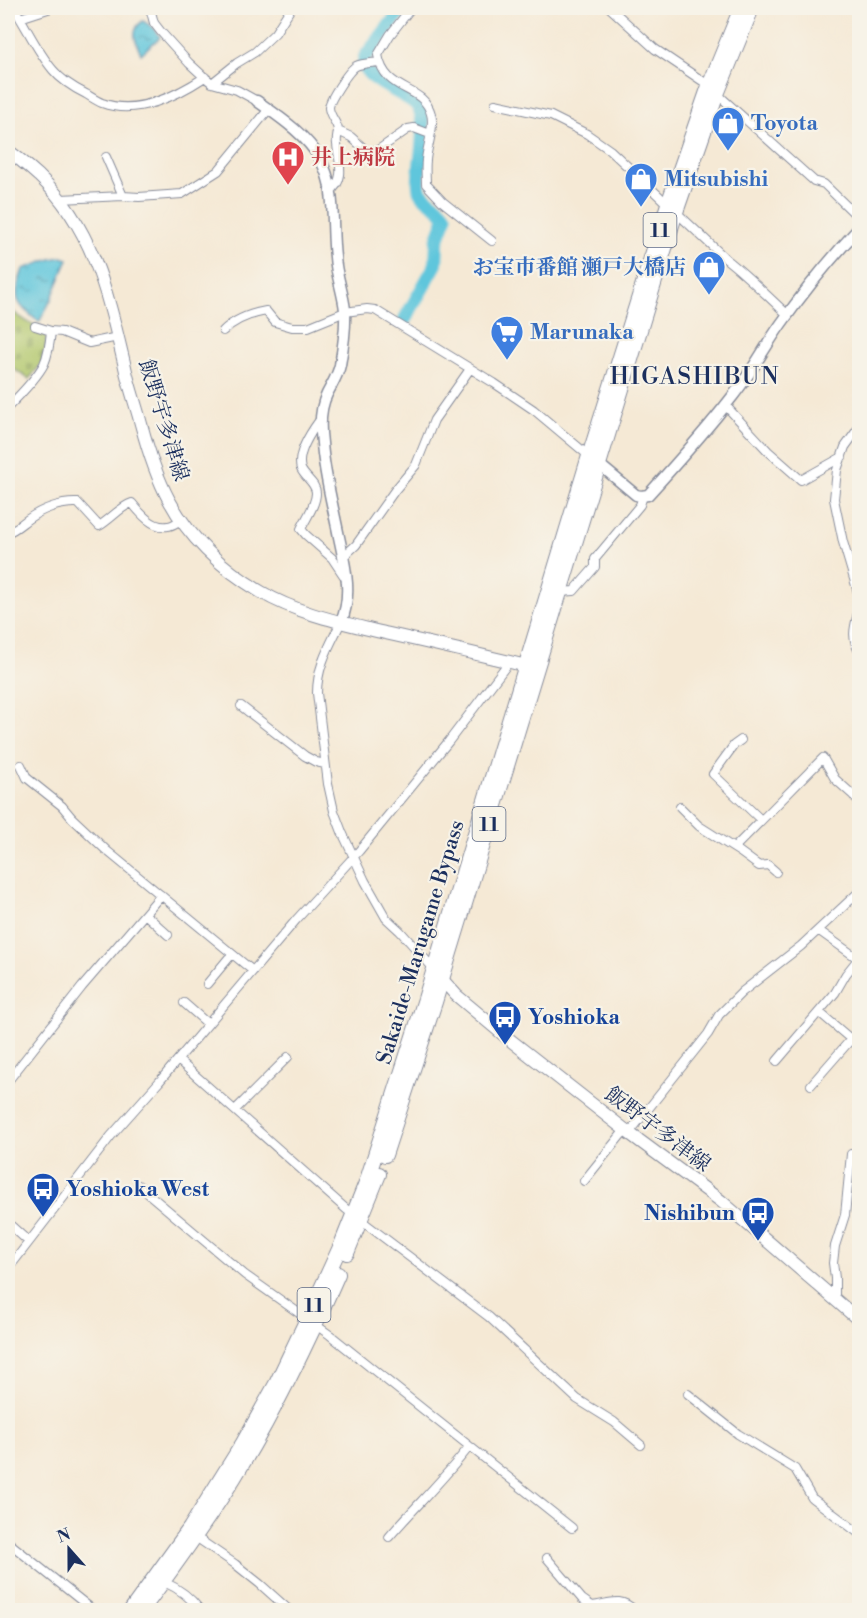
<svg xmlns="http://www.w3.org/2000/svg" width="867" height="1618" font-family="'Libre Bodoni','Noto Serif JP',serif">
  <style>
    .cemetery { fill: url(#cemetery-stones); stroke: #667c66; stroke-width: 1.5 }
    .water { fill: url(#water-ripples); stroke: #3d7a9d; stroke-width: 1.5 }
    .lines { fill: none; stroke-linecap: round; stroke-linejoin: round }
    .river { stroke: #5fc6dc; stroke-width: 14 }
    .minor-casing { stroke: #888c9a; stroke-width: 10 }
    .tertiary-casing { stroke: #888c9a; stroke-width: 13 }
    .secondary-casing { stroke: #888c9a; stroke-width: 14 }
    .trunk-casing { stroke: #888c9a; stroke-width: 16 }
    .minor { stroke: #fff; stroke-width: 8 }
    .tertiary { stroke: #fff; stroke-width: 10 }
    .secondary { stroke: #fff; stroke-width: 12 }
    .trunk { stroke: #fff; stroke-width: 14 }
    .labels { text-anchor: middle; stroke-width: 4.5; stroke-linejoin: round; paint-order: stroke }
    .shield { fill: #f7f3e8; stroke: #5d6a87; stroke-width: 1.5 }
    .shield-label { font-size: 20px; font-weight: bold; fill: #1b2f5e }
    .shop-label { font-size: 21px; font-weight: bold; fill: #366cbe; stroke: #f7f3e8; text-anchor: start }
    .health-label { font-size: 21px; font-weight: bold; fill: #be3a42; stroke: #f7f3e8; text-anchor: start }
    .street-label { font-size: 21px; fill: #1b2f5e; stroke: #f7f3e8 }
    .transit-label { font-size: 21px; font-weight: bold; fill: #164399; stroke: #f7f3e8; text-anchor: start }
    .quarter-label { font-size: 24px; letter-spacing: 1.5px; fill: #1b2f5e; stroke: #f7f3e8 }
  </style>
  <defs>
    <pattern id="cemetery-stones" width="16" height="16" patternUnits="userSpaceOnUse" patternTransform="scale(1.5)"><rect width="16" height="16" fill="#b2c86d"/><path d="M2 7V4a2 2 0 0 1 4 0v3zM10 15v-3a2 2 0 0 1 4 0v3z" fill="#98ac61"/></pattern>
    <pattern id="water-ripples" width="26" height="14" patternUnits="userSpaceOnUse" patternTransform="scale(1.5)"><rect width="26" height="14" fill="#5fc6dc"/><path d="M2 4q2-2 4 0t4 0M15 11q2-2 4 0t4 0" fill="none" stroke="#4ea1b6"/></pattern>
  </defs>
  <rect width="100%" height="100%" fill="#f7f3e8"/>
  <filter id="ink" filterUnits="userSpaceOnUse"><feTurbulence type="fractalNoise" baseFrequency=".0167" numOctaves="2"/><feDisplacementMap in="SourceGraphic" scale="12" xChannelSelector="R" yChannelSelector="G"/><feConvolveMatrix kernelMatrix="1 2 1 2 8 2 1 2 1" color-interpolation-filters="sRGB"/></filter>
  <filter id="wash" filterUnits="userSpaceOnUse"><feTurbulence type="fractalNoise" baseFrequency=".008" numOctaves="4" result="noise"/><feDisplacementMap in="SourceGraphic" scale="24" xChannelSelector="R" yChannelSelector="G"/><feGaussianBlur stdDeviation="1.35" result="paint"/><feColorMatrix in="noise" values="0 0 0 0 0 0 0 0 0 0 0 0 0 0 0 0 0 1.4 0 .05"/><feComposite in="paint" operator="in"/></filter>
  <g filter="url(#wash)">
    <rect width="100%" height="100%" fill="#f5e9d5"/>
    <path class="cemetery" d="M8,309C21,317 33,327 47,333L45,351L42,363L29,379L8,365Z"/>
    <path class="water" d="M143,21L154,28L160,37L141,54C136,41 129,30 143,21Z
      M62,257L68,259L51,300L39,322C14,302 13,300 23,269L51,259Z"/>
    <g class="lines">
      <path class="river" d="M403,8L365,57C356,78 404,92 416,104C429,117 420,158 419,177C419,181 418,187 420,191C425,201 440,205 446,217L437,241L436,264L405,319"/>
    </g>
  </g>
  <g filter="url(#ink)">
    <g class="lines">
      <g class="minor-casing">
        <path id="minor" d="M14,8C27,28 37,51 53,70C62,81 74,88 86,94C91,97 97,101 102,103C137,116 176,96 205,77
          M150,8L154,23L161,32L189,63L202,75L212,83L237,90L257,101
          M411,8L390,35L378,55C385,94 423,84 431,114C435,126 427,147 426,160C425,168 426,176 426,184L443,202L492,241
          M610,8L655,49L704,82L814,181L824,184L860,219
          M20,18L51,8
          M212,83L237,63L255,52L275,33L291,8
          M495,104L551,116L587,134L610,150L726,259C748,276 767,296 788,315
          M338,131L351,137L368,152L378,150L408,129L414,128L430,134
          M106,157L123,196
          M330,191C347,180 338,159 337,144C336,139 338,134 338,130C337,122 330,117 329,108C329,100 349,70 356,66C362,63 372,63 379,62
          M61,199L123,196L139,197L182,194L218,171L269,109
          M35,326L51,331L62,332L89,343L118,337
          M223,331C235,319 249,314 266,311L275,322L292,327H308L345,312L367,309L375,310L494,383L534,410L589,456
          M725,405L768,451L801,480L842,457
          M8,407C19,396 37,378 44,364C49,353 50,342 51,331
          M322,420L319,421C311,432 296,454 301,469C305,478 316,483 316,493C316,505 306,518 301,529L306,535L332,558L346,579
          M860,426L845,447L837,470L834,499L843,542L860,599
          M8,532C15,530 21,524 28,519C42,509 61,502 78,503L99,526C111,519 120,507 132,503C140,513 153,529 168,526C172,526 177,522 181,520
          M344,556L356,545L395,490L416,465L434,420L470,369
          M560,592L574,591L595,567V559L640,505L643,496
          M860,605C856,624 849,635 860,653
          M341,622C330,645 317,666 317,693L328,784L334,811L342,832L365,881L386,918L400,931L434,969
          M241,706L305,756L316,762L325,764
          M741,740L734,745L713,774L761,820
          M21,765L27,778L62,806L72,818L106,850L253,971
          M680,807L699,826L740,852L759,866L768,865L776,872
          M734,848L823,758L835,779L853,795L860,804
          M145,914L168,935
          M818,930L860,960
          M207,984L232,954
          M184,1003L208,1024
          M819,1012L860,1047
          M178,1060L346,1209L489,1317L577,1399L614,1422L641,1445
          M777,1061L835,993L846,974L858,959
          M8,1081L82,987L161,895
          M811,1085L860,1029
          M235,1110L288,1057
          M629,1133L708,1034L719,1015L742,992L801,946L860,891
          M584,1181L625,1130
          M138,1185L245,1275L330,1335L572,1528
          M8,1223L29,1242
          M8,1269L111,1136L159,1082L296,920L359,851L449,741L509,662
          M835,1300V1278L833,1263L835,1246L845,1215L851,1154
          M688,1394L738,1434L795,1469L812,1498L860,1534
          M194,1532L200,1540L235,1564L260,1584L289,1610
          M389,1537C415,1507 444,1479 469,1447
          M8,1542L93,1610
          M547,1558L582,1599L592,1606C610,1604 619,1596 634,1610
          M164,1582C178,1588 191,1598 200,1610"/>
      </g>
      <g class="tertiary-casing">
        <path id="tertiary" d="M257,101C278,116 307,135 320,159C337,188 331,225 335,257C336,275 343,292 345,310C346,328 343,348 340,365C338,375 332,384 327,394C320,408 320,428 322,443C324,474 333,506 339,537C345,565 353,595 341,622
          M595,461L636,495L641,496L648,495C677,463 706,431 732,397C751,374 764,348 781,324C805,290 831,258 860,227"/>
      </g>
      <g class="secondary-casing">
        <path id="secondary" d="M8,151C19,158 29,167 39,176C94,228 108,296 125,367C129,386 136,405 141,424C148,450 156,476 169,500C190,539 224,570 261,592C298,614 344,623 385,633C435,644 485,656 535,668
          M438,975L456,995L505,1036L629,1133L721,1201L860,1321"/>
      </g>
      <g class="trunk-casing">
        <path id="trunk" d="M385,1155L435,1002L676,212L717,94L752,8
          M347,1253L379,1174
          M131,1610L190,1528L243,1443L276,1384L307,1319L341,1245L367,1180L425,999L589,456L668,204L709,86L741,8
          M142,1610C174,1567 205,1524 234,1478C274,1413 308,1343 338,1274"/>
      </g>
      <use href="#minor" class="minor"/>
      <use href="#tertiary" class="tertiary"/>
      <use href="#secondary" class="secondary"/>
      <use href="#trunk" class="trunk"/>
    </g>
  </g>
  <defs>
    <g id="shop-pin" transform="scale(1.725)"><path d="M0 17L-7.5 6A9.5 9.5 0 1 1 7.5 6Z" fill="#3f7fe0" stroke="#f7f3e8"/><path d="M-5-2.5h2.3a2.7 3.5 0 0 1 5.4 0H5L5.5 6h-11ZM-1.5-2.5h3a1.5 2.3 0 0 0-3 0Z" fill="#fff"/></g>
    <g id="hospital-pin" transform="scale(1.725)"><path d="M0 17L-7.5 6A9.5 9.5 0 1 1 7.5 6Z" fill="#e0444e" stroke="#f7f3e8"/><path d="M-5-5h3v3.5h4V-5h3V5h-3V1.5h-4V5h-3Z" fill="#fff"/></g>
    <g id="supermarket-pin" transform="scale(1.725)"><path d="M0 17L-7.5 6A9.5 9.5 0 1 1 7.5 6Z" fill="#3f7fe0" stroke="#f7f3e8"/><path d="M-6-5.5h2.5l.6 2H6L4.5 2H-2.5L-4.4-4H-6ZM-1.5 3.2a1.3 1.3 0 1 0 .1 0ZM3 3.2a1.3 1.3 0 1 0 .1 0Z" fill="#fff"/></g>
    <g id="bus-pin" transform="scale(1.725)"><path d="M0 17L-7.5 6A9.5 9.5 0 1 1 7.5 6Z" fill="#1a4fb4" stroke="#f7f3e8"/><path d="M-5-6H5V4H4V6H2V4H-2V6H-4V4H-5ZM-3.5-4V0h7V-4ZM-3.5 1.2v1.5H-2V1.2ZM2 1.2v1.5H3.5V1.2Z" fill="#fff"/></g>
  </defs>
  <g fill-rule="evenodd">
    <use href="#shop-pin" x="728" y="123"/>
    <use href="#hospital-pin" x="288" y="157"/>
    <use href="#shop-pin" x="641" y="179"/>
    <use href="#shop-pin" x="709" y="267"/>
    <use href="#supermarket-pin" x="507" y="332"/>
    <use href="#bus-pin" x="505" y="1017"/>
    <use href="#bus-pin" x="43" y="1189"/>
    <use href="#bus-pin" x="758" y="1213"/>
  </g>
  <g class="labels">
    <g class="shield">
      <rect x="643.5" y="213" width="33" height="34" rx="4.5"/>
      <rect x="472.5" y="807" width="33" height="34" rx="4.5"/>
      <rect x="297.5" y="1288" width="33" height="34" rx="4.5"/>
    </g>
    <g class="shield-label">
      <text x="660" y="237">11</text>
      <text x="489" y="831">11</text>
      <text x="314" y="1312">11</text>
    </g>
    <g class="shop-label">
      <text x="751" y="130">Toyota</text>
      <text x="664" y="186">Mitsubishi</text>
      <text x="686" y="274" text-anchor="end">お宝市番館 瀬戸大橋店</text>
      <text x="530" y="339">Marunaka</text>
    </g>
    <g class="health-label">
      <text x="311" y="164">井上病院</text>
    </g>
    <g class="street-label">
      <text transform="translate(164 420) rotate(73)" y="7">飯野宇多津線</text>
      <text transform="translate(420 942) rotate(-73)" y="7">Sakaide-Marugame Bypass</text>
      <text transform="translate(658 1129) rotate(37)" y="7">飯野宇多津線</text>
    </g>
    <g class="transit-label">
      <text x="528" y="1024">Yoshioka</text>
      <text x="66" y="1196">Yoshioka West</text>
      <text x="735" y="1220" text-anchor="end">Nishibun</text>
    </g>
    <g class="quarter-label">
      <text x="695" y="384">HIGASHIBUN</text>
    </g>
  </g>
  <rect width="867" height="1618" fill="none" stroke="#f7f3e8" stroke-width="30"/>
  <g transform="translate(69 1549) rotate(339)" stroke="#f7f3e8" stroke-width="4.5" paint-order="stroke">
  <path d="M0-4.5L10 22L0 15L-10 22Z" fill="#1b2f5e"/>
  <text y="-9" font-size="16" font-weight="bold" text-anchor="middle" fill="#1b2f5e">N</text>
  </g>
</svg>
